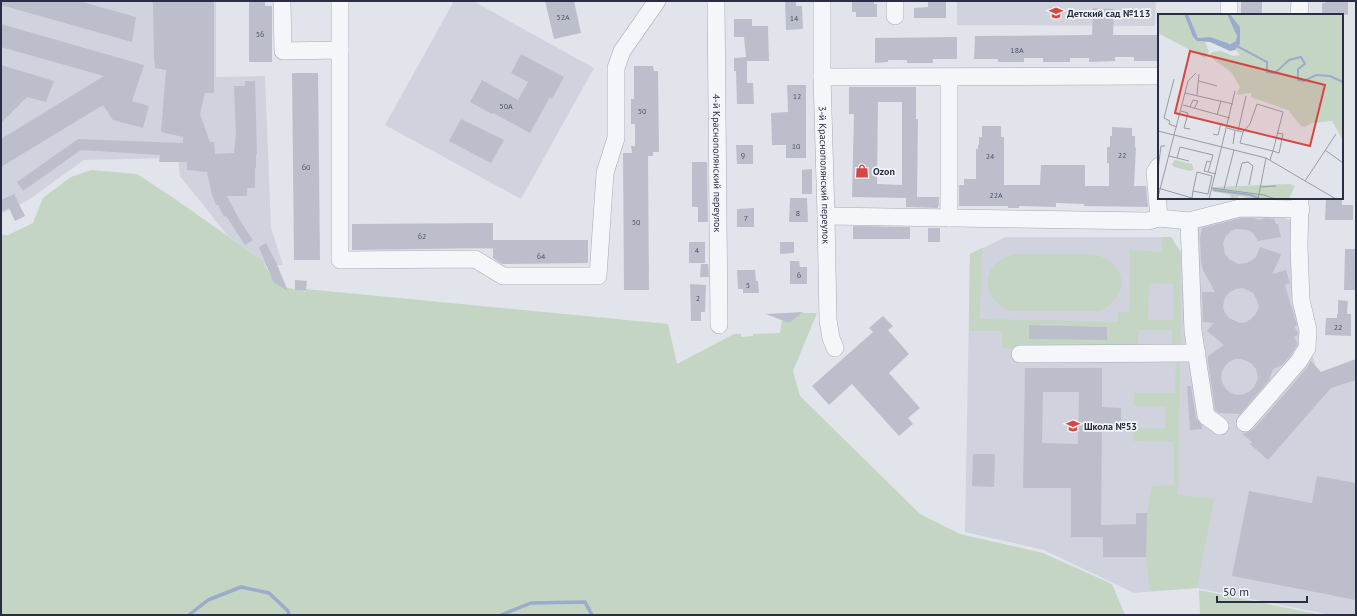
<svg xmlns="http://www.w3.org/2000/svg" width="1357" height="616" font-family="'PT Sans',sans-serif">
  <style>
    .built { fill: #d0d3dd }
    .green { fill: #c4d5c3; fill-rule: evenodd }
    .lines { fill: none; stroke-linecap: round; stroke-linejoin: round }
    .stream { stroke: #9cabcc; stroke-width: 3.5 }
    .building { fill: #bcbfcb; fill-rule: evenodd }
    .minor-casing { stroke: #a7aab6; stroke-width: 18 }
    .minor { stroke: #f5f6f9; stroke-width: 17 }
    .labels { text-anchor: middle; stroke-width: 3.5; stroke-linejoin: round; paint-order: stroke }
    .number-label { font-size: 8px; fill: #4e5266 }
    .poi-label { font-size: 10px; font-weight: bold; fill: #292e44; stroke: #f2f4f8; text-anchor: start }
    .street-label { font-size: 10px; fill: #292e44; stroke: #f2f4f8 }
    .inset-river { fill: none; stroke: #9cabcc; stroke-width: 2 }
    .inset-road { fill: none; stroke: #989ba8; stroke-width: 1 }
    .view { fill: #d44743; fill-opacity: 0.15; stroke: #d44743; stroke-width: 2 }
    .inset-edge { fill: none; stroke: #292e44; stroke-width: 2 }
  </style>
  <rect width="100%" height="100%" fill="#e2e4eb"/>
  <path class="built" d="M1,1H216V77L265,76L271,228L283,265L266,266L263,261L227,235L180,176L178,158L84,160L27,201L1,214Z
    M454,1H473L594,68L521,199L385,125Z
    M957,1H1156L1155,26L957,25Z
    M1272,212L1291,221L1296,293L1316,368L1321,372L1356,359V615H1330L1197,588L1134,593L1044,550L965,532L970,254L1006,237H1171L1180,251L1197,228L1207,218Z"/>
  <path class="green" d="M91,170L137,174L175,199L263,261L271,277L280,286L306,292V289L668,324L677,364L734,334H741V337L753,336V334L780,333L782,320L789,323L794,319V313H817L793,371L800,396L920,514L960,534L1043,553L1112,584L1125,615H1V235H8L33,223L43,198L71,177Z
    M1161,237H1171L1180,251L1181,350L1002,348V331H969L970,254L982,248L980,319L1118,322V312H1129L1130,250L1162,252ZM1149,283L1173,284V320H1148ZM1029,325L1107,327L1029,339ZM1138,330H1172V346H1138Z
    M1017,254H1092C1127,260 1132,296 1100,311H1009C977,295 982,260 1017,254Z
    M1176,357H1180L1178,495L1214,499L1197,588L1150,591L1146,557V525L1147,513L1152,486L1174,485V442L1133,441L1134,428H1165V407L1134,406V393H1175Z
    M1199,590L1322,615H1200Z"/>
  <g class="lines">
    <path class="stream" d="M189,615L208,600L241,587L269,593L288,611L289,615
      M501,615L531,603L585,602L592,615"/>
  </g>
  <path class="building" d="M1,1H79L136,17L132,42L1,5Z
    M153,1H214V93H205L200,114L210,142H214L215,154L234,153L236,133L234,86H245V81H255L257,155H256V168H255V188H247V196H227L239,219L253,240L245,245L226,216L224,217L218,205H216L212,195L207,172L187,170V162H159L160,155L81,150L23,191L17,182L78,139L183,143V137L161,132L166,70L155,68L154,59Z
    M249,1H265V6H272V62H249Z
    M545,1H574L581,33L554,39Z
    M785,1H796V6H802L803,29L786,30Z
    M852,1H874V4H877V17H856V12H852Z
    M928,1H946V18H914V8L928,7Z
    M1241,1H1262V13H1241Z
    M1325,1H1348V15H1322V3H1325Z
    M1093,8L1114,9L1113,35H1159V61H1134V57H1115V61L1089,62V58H1070V62H1043V58H1024V62H998V59H974L975,36L1092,35Z
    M734,19H752V26H768L769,61H747V83H753L754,104H737L736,71H734V58L746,57L744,37H734Z
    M1,24L144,65L132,101L149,106L143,128L113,120L103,105L1,167V139L104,76L1,47Z
    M957,37V59H933V63H907V60H888V62L875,63V38Z
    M521,54L564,77L552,99L550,97L530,133L493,113L492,114L470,102L482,80L518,100L528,82L511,73Z
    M1,65L54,81L46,102L27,97L1,123Z
    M634,66H653L654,71H658L659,152H653V156H648L649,290H624L623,153H632L631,146H635V124H631V99H634Z
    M292,73H318L320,260H294Z
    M787,85H806V158H786V145H772L771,113L788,112Z
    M849,87H916V119H918L917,197H939V206H938V208L906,207V198L852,197L854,114H849ZM878,102H902V185L877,184Z
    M461,119L504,140L491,163L449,141Z
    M982,126H1001V137H1004V185H1040L1041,165H1085V186H1109V163H1107V147H1110V136H1112V127L1132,128V136H1135V148L1136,147L1134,186H1146L1148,207L1084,206V204L1056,203V207L1019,206V208H1008V206H959V185H964V179H976V149H978V145H979V137H982Z
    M736,145H753V164H737Z
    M692,162H707L708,222H698V207H692Z
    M812,169V194H802V170Z
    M14,194L25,216L15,221L9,208L1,212V200Z
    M790,198H807L808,222H789Z
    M1326,198H1342V205H1353V220H1325Z
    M754,208V227H737V209Z
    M1241,218H1254L1259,220L1266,218L1274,219L1276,224H1278L1281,237L1258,241L1253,233L1248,230L1236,229L1231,231L1226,236L1223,243L1224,249L1225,254L1229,259L1238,264L1246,263L1251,261L1256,257L1260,247L1281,254L1279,260L1272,274L1286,270L1290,283L1285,285L1297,325L1294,327L1298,332V335L1294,337L1297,342V345L1291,355L1282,365L1273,369L1269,380L1240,414L1219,413L1215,410L1208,361V356L1224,345L1207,331L1214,323L1203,322L1202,292H1215L1203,270L1201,262L1200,238L1202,228ZM1242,288L1247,290L1253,293L1256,298L1259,307L1255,315L1251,319L1246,322L1240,323L1229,318L1225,313L1223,307L1224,301L1226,296L1230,292L1236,289ZM1235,359H1241L1247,361L1252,364L1256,369L1258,378L1254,387L1249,392L1244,394L1237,395L1231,393L1226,389L1223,384L1221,378L1222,372L1225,366L1229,362Z
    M493,223V248L352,250V224Z
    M853,226L910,227V239H853Z
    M928,228H940V242H928Z
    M493,240H588V263L502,264L493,258Z
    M689,242H705V263H689Z
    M780,242H794V253L780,254Z
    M266,243L276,262L288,291L273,282L259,247Z
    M1345,249H1356V290H1344Z
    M790,261H799L800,267H807V284H790Z
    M701,264H708L709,277H700Z
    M737,270H755L756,281H758L759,293H743V289H738Z
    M295,280L307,281L306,291L295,290Z
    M690,284L706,285L705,312H701V321H691Z
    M1338,300L1348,301L1347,314H1351V336L1325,335L1326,318H1337V314H1338Z
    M803,312L789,323L766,314Z
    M883,316L893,326L888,330L909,354L889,373L920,408L908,418L913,424L899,436L852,384L829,405L812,386L873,332L869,328Z
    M1029,325L1107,327V340L1029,339Z
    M1356,359V380L1331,388L1268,460L1250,444L1252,442L1242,434L1253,430L1307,368L1311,361L1321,372Z
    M1025,368H1102V407L1121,408V427L1102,426L1101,525L1136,524V513H1147L1146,557H1103V537H1071V488H1023ZM1043,392H1079L1078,444L1042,443Z
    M1187,386H1191L1196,418L1198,421L1202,425V429L1190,430Z
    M973,454H995L994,487L972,486Z
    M1317,476L1356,483V600L1232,576L1249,491L1312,503Z"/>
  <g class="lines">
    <g class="minor-casing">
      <g id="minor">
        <path d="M282,1L283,51L340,50"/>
        <path d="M340,1V260L475,259L503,276H598L605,173L616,138V68L622,51L657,1"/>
        <path id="s1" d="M716,1L719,325"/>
        <path id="s2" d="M822,1V77L826,216L828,320L831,338L835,348"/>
        <path d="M1229,15V1"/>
        <path d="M1299,15L1300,1"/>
        <path d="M895,16V1"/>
        <path d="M822,77L1159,76"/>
        <path d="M826,216L1148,221L1159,218L1189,221L1240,208L1301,209"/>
        <path d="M949,218V77"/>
        <path d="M1159,218L1155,172L1159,166"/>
        <path d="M1189,221L1193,331L1206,416L1220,426"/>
        <path d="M1020,354L1197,353"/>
        <path d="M1245,423L1299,361L1307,348L1308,330L1301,300L1299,246L1300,198"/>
      </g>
    </g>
    <use href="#minor" class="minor"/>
  </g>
  <defs>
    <g id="school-bare" transform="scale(1.08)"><path d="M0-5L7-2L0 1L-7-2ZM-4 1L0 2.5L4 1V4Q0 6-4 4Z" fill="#d44743" stroke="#f2f4f8" stroke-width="2.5" paint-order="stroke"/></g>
    <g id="shop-bare" transform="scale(1.08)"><path d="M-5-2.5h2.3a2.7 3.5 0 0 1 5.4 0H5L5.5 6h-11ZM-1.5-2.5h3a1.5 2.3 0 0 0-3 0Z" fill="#d44743" stroke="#f2f4f8" stroke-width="2.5" paint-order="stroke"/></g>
  </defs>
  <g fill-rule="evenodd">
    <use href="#school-bare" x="1056" y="13"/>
    <use href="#shop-bare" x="862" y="171"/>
    <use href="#school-bare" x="1073" y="426"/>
  </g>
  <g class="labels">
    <g class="number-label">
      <text x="563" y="20">52А</text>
      <text x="794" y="21">14</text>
      <text x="260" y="37">56</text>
      <text x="1017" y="53">18А</text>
      <text x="797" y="99">12</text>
      <text x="506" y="109">50А</text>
      <text x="642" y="114">50</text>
      <text x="796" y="149">10</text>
      <text x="743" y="158">9</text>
      <text x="1122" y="158">22</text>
      <text x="990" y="159">24</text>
      <text x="306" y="170">60</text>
      <text x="996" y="198">22А</text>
      <text x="798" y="216">8</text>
      <text x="746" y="221">7</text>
      <text x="636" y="225">50</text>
      <text x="422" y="239">62</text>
      <text x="697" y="253">4</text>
      <text x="541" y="259">64</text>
      <text x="799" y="278">6</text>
      <text x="748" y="288">5</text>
      <text x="698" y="301">2</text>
      <text x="1338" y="330">22</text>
    </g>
    <g class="poi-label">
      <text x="1067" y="17">Детский сад №113</text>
      <text x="873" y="175">Ozon</text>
      <text x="1084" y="430">Школа №53</text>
    </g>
    <g class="street-label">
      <text dy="4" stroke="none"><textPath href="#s1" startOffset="162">4-й Краснополянский переулок</textPath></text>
      <text dy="4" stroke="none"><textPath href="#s2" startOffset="174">3-й Краснополянский переулок</textPath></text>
    </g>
  </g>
  <g transform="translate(1158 14)">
    <rect width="185" height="185" fill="#e2e4eb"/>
    <path d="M0,0H26L35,23L40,27L47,28L51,38L47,44L0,19ZM30,0H69L78,17L79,25L77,28L69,30L52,23L40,24ZM72,0H185V126L174,107L154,109L147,113L143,112L130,96L93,83V79L78,81L82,73L73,58L56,46L52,40L54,38L63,37L75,42L82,41L78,36L82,30V13ZM17,146L34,150L36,156L32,157L16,153L14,150ZM132,170L137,172L131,185H95L81,182L79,185H73L72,181L54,177L55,173Z" fill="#c4d5c3"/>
    <path d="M26,0H30L40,24L52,23L72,30L78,27L79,22L69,0H72L82,13V30L77,36L72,37L52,28L39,27L35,23Z" fill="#9cabcc"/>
    <path class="inset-river" d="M79,32L109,48V58L117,59L131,46L143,43L147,50L140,55V66L146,67L158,61L172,62L185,68M55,176L93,181L102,185"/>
    <path class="inset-road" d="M16,65L6,104L12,107L11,110L19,113M41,67L59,72M27,79L75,90M39,81L41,60M25,91L72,104M32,93L35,86L40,87L36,95M23,97L30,99L26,114L32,115M59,101L63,87M69,114L80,117L88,82M0,117L108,144L178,185M80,117L85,118L82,129L115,137L125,98L99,90L92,110L85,118M55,120L60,121L63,109M75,130L77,116M167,136L185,149M11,142L19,144L22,133L55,141L50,158L58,160M19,144L31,147M112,146L115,137L121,139L125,120L119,119M90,148L95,152L91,171M0,155L3,132H7M50,158L46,157L49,147L53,148M147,167L178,120M78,173L84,149L90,148M102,173L118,172M0,174L34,184M54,174L106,181L117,185M66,175L76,136M0,183L30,67L38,59M34,184L35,177L50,180L54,162L39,158L35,177M51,185L77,77M100,185L108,144"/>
    <path class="view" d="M32,37L167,71L152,132L17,99Z"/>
    <rect width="185" height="185" class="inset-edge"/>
  </g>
  <rect width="1357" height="616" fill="none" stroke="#292e44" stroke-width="4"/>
  <path d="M1217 596v6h90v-6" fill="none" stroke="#292e44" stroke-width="2"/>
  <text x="1223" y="596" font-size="12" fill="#292e44" stroke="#f2f4f8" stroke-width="3" paint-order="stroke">50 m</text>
</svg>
